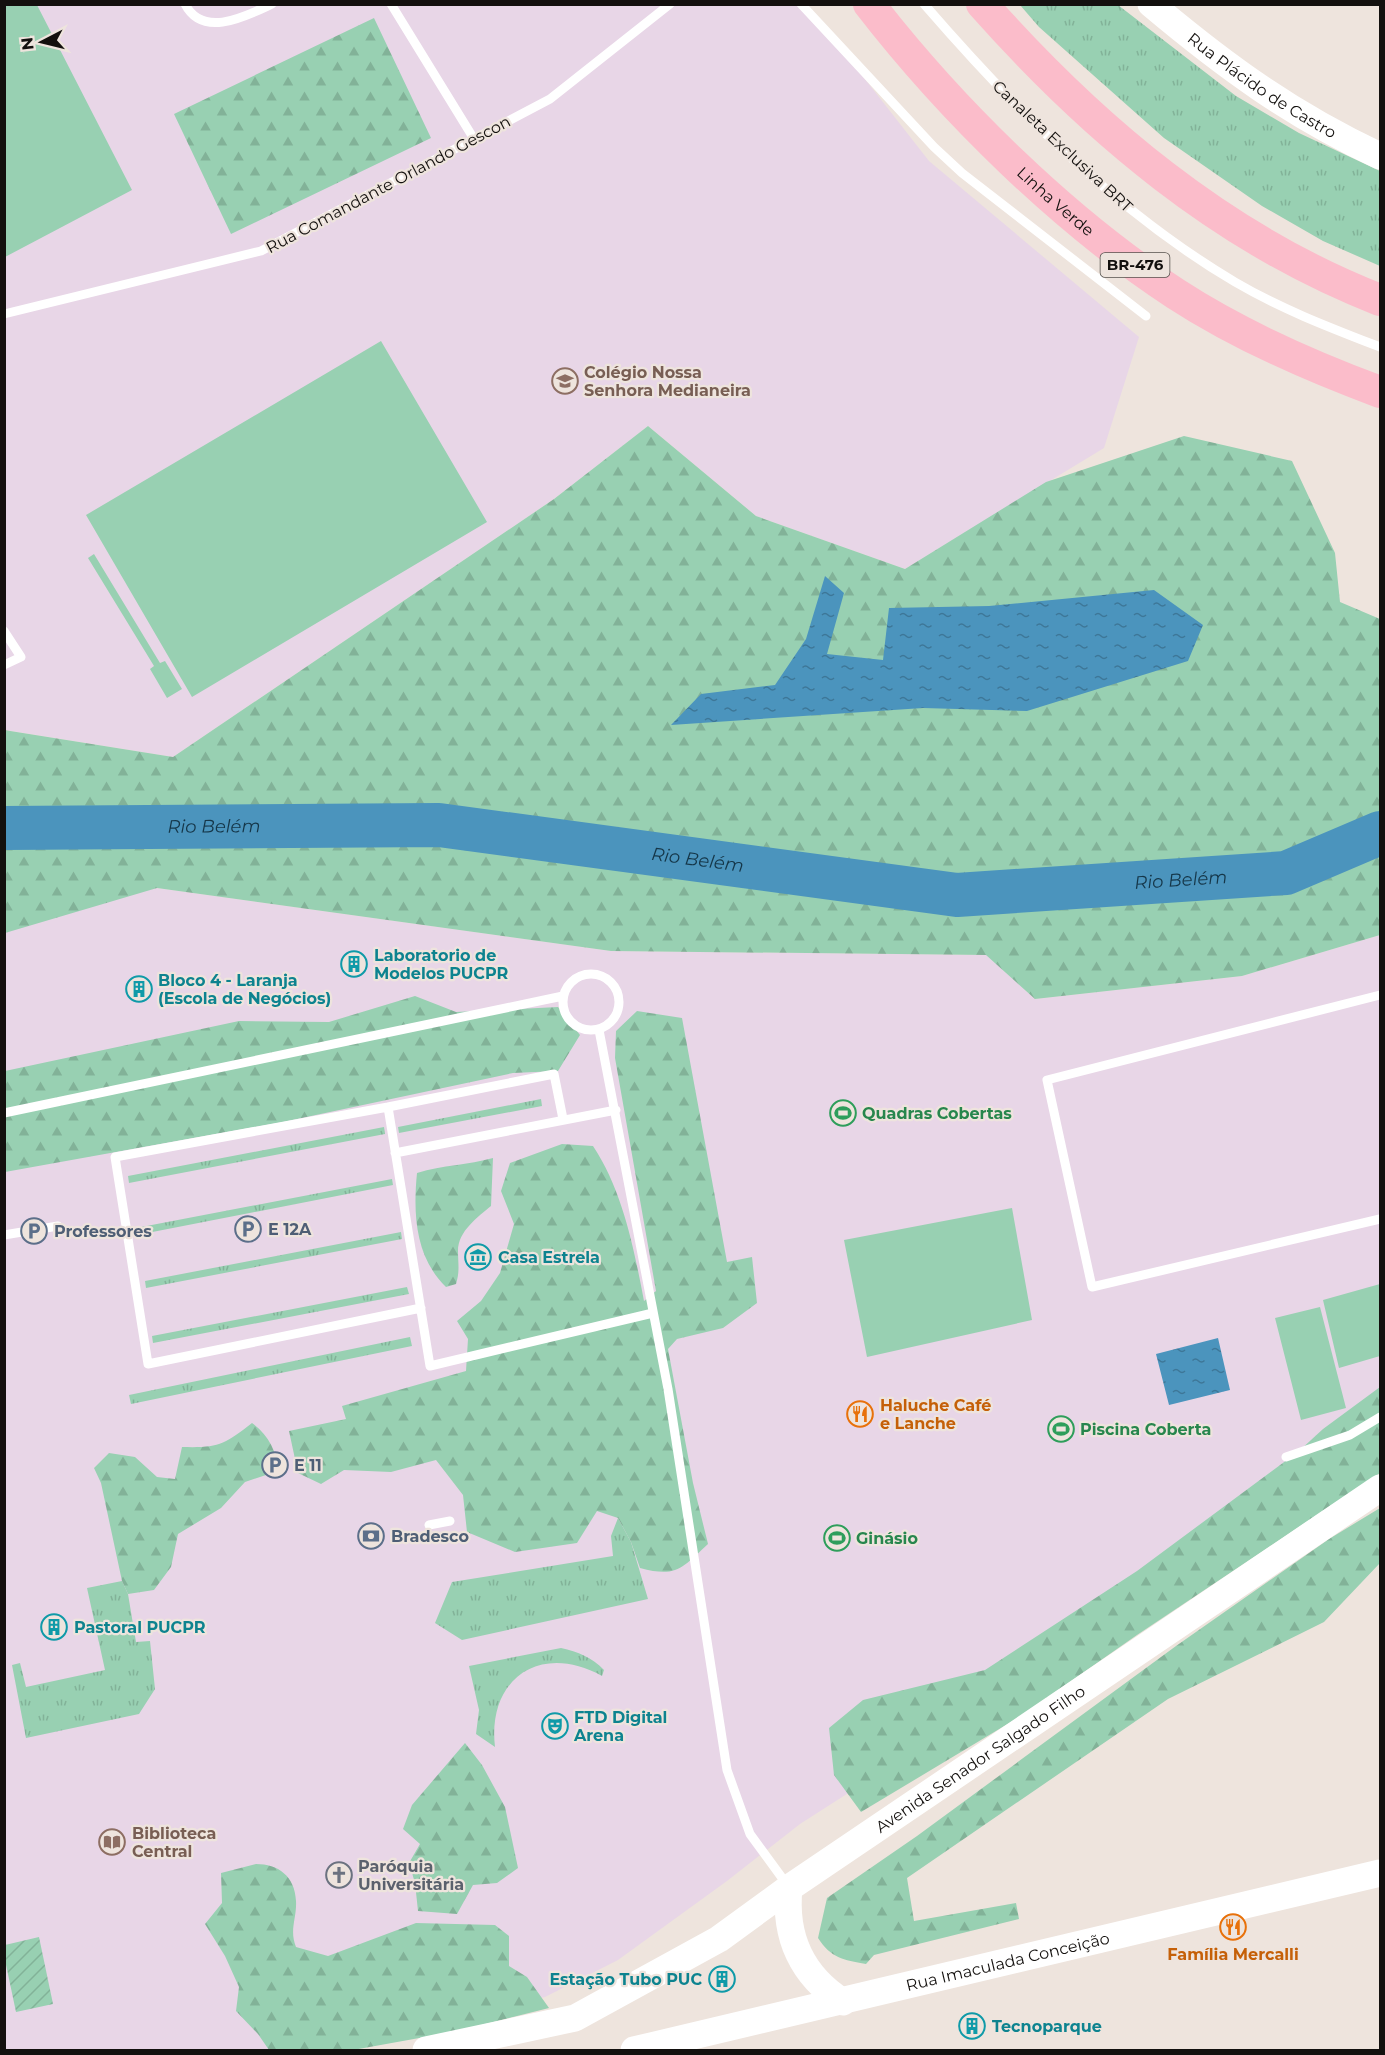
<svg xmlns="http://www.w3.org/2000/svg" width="1385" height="2055" font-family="Montserrat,sans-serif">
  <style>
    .education { fill: #e8d6e7 }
    .grass { fill: url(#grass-tufts) }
    .forest { fill: url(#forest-firs) }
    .garden { fill: url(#garden-furrows) }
    .pitch { fill: #98d0b2 }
    .water { fill: url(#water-ripples) }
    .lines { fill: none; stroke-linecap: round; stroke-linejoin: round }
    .river { stroke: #4b94bd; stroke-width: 44 }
    .service { stroke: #fff; stroke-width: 9 }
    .secondary { stroke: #fff; stroke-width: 27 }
    .trunk { stroke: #fbbcca; stroke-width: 32 }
    .labels { text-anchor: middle; stroke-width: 4.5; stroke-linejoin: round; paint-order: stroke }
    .shield { fill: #eee4dd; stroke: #55504c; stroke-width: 1.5 }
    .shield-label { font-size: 15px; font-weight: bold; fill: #13100e }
    .street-label { font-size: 16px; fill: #13100e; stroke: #eee4dd }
    .education-label { font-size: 16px; font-weight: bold; fill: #785e54; stroke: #eee4dd; text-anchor: start }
    .culture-label { font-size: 16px; font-weight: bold; fill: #0d838f; stroke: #eee4dd; text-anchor: start }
    .leisure-label { font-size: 16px; font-weight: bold; fill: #27864d; stroke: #eee4dd; text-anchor: start }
    .service-label { font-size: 16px; font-weight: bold; fill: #4e5e75; stroke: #eee4dd; text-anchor: start }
    .food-label { font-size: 16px; font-weight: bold; fill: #c56008; stroke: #eee4dd; text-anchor: start }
    .worship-label { font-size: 16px; font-weight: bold; fill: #5b616d; stroke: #eee4dd; text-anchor: start }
    .water-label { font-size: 18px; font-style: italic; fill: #153648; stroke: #eee4dd }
  </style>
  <defs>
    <pattern id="grass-tufts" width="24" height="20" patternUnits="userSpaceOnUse" patternTransform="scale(1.5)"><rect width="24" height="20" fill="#98d0b2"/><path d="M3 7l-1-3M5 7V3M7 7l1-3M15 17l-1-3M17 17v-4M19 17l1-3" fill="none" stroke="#82b298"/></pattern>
    <pattern id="forest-firs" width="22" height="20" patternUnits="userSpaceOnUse" patternTransform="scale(1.5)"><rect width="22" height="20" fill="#98d0b2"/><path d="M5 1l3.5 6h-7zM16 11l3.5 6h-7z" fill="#82b298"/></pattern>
    <pattern id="garden-furrows" width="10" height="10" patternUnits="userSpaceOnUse" patternTransform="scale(1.5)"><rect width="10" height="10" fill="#98d0b2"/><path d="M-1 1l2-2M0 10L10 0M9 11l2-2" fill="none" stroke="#82b298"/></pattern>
    <pattern id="water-ripples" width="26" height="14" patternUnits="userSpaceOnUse" patternTransform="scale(1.5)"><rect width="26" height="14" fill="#4b94bd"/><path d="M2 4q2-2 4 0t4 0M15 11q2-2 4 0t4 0" fill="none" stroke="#3d7798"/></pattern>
  </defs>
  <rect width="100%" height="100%" fill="#eee4dd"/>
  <path class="education" d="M4,5H807L929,161L1139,337L1104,448L905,569L756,516L648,426L554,499L173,757L5,730Z
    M157,888L611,951L987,955L1035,999L1242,976L1380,935V1452L800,1824L727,1881L618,1960L545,1997L291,2050H5V914Z"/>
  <path class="grass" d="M1020,5H1118L1236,96L1299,133L1380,171V266L1323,241L1262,206L1164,138L1039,27Z
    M541,1099L542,1106L399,1133L398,1127Z
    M384,1127L385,1134L129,1183L128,1176Z
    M392,1179L393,1185L137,1235L136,1228Z
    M401,1232L402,1239L146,1288L145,1281Z
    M407,1287L409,1294L153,1343L152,1336Z
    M410,1337L412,1346L131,1404L129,1395Z
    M618,1518L631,1542L648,1599L462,1640L435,1623L452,1582L613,1556L611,1536Z
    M122,1581L128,1594L136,1642L150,1641L155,1689L139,1714L26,1738L12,1665L20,1663L26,1687L105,1670L87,1588Z
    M561,1648C578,1652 592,1657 604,1670L602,1676C541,1642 487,1678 495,1747L476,1734L479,1710L469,1666Z"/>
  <path class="forest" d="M374,18L431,138L231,234L174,114Z
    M648,426L756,516L905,569L1046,482L1184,436L1292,461L1335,553L1340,602L1380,619V935L1242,976L1035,999L986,955L611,951L157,888L5,933L4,730L173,757L554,499Z
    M415,996L456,1012L558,1007L580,1035L558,1071L513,1073L283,1122L5,1172V1071L239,1021L329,1022Z
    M637,1011L682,1018L727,1262L752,1257L757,1303L723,1328L677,1339L668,1349L693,1483L708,1544C682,1568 677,1578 640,1568L631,1542L618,1518L597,1511L577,1543L515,1552L467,1532L463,1495L436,1460L391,1472L344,1470L321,1484L298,1473L289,1431L346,1419L342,1406L466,1371L468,1339L457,1321L481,1301L500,1273L514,1224L501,1191L510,1163L562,1144L593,1146C623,1191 634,1249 644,1301L656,1291L615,1058L616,1031Z
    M493,1158L491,1206C478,1217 458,1231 458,1251C458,1264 460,1271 456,1284L446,1287C415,1257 413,1213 417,1173C443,1165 468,1165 493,1158Z
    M1380,1387V1473L1137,1635L1021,1716L861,1812L834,1775L829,1728L863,1700L985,1670L1137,1571L1299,1451L1323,1429Z
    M252,1423C268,1435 277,1451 278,1471L245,1482L221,1508L178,1534L171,1567L154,1590L128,1594L122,1581L101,1483L94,1468L109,1453L135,1457L157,1477L175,1479L182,1447C218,1448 224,1445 252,1423Z
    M1380,1508V1563L1324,1622L1168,1699L907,1878L914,1921L1016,1903L1019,1919L874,1955L866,1964C843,1960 831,1958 818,1938L827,1898L917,1836L1176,1646L1329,1539Z
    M465,1743L482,1765L505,1807L518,1868L497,1883L473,1885L457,1914L418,1911L415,1883L409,1863L420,1844L403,1829L412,1805Z
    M256,1864C278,1864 295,1876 296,1901C297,1918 289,1930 296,1947L328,1956L416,1923L495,1925L509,1936V1966L527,1977L549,2008L458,2031L353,2050H269L258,2034L236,2011L239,1987L225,1956L205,1924L222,1903L221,1873Z"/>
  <path class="garden" d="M39,1937L53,2004L16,2012L5,1960V1945Z"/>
  <path class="pitch" d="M5,4L37,5L132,190L5,257Z
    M381,341L487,522L192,697L86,515Z
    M94,554L160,663L165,661L182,689L167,698L150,669L154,666L88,558Z
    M1012,1208L1032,1320L867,1357L844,1240Z
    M1380,1284V1356L1339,1368L1323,1300Z
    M1320,1307L1346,1408L1301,1420L1275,1318Z"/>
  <path class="water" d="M825,576L844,593L827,654L883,660L889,608L989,606L1154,590L1203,625L1188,661L1027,711L923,708L671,725L701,694L775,685L806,639Z
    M1218,1338L1230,1390L1169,1405L1156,1354Z"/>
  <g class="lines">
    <path class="river" id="s1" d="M4,828L439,825L957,895L1286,873L1380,833"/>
    <path class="service" d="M185,4C203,39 246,16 272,4
      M391,4L474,139
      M801,4L934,147L962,173L1146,316
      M924,4C1015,109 1115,211 1235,282C1281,309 1331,328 1380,347
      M4,314L261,251L550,99L670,4
      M4,631L21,657L4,665
      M563 1002a28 28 0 1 1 56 0a28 28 0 1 1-56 0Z
      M1380,995L1047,1080L1092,1287L1380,1219
      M599,1030L668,1389L727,1770L750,1834L788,1886
      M388,1107L554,1074L563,1119
      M4,1113L563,996
      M395,1153L616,1110
      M4,1235L58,1226
      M421,1308L148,1364L115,1157L388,1107L430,1366L653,1313
      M1286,1457L1350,1435L1380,1417
      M429,1525L450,1521"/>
    <g class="secondary">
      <path id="s2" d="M1151,4C1226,67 1292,115 1380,156"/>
      <path d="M789,1888C784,1937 802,1976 843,2002"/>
      <path id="s3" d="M426,2050L575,2018L719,1939L789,1888L1380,1488"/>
      <path id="s4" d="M634,2050L1380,1873"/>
    </g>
    <g class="trunk">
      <path id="s5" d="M869,4C951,110 1064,221 1176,294C1239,335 1310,366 1380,392"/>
      <path d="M982,4C1093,129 1223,239 1380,300"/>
    </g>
  </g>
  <defs>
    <g id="school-ring" transform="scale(1.35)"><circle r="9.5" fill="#eee4dd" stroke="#8d6e63" stroke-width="1.5"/><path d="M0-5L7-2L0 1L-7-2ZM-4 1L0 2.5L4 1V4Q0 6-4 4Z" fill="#8d6e63"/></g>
    <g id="building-ring" transform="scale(1.35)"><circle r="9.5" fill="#eee4dd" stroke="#0f9aa8" stroke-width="1.5"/><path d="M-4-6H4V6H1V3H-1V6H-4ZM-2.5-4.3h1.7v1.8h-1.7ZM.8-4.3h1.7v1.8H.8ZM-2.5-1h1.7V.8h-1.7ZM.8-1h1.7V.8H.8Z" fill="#0f9aa8"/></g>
    <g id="stadium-ring" transform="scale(1.35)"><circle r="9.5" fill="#eee4dd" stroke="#2e9e5b" stroke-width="1.5"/><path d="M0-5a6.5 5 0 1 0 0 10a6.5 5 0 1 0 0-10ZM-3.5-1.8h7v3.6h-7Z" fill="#2e9e5b"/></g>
    <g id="parking-ring" transform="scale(1.35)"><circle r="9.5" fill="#eee4dd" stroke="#5c6f8a" stroke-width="1.5"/><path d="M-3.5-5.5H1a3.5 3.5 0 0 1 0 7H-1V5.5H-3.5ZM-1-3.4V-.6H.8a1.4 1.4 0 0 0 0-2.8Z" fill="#5c6f8a"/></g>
    <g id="museum-ring" transform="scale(1.35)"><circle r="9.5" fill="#eee4dd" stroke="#0f9aa8" stroke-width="1.5"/><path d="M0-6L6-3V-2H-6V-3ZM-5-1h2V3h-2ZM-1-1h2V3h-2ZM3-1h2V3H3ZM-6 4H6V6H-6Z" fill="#0f9aa8"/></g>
    <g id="restaurant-ring" transform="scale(1.35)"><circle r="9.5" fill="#eee4dd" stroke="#e8710a" stroke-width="1.5"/><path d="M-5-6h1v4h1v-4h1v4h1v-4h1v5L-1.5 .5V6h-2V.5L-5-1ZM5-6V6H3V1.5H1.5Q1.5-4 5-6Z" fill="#e8710a"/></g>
    <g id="bank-ring" transform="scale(1.35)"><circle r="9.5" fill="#eee4dd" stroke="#5c6f8a" stroke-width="1.5"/><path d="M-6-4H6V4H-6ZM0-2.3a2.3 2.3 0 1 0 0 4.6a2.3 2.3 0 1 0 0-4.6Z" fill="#5c6f8a"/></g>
    <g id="theatre-ring" transform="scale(1.35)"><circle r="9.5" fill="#eee4dd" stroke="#0f9aa8" stroke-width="1.5"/><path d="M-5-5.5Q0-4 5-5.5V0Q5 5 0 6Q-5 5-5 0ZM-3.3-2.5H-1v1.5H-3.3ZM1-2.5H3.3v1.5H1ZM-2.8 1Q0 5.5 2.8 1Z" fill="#0f9aa8"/></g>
    <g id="library-ring" transform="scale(1.35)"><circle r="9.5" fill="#eee4dd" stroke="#8d6e63" stroke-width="1.5"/><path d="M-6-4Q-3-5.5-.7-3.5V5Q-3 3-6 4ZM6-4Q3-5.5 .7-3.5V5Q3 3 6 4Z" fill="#8d6e63"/></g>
    <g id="church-ring" transform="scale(1.35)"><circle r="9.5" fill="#eee4dd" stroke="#6b7280" stroke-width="1.5"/><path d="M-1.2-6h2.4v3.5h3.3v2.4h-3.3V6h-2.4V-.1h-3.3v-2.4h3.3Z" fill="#6b7280"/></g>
  </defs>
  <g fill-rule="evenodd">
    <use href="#school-ring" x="565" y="381"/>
    <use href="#building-ring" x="354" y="964"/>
    <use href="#building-ring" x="139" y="989"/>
    <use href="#stadium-ring" x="843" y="1113"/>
    <use href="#parking-ring" x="248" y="1229"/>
    <use href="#parking-ring" x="34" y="1231"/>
    <use href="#museum-ring" x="478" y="1257"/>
    <use href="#restaurant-ring" x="860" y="1414"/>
    <use href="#stadium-ring" x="1061" y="1429"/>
    <use href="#parking-ring" x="275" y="1465"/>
    <use href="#bank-ring" x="371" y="1536"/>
    <use href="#stadium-ring" x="837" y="1538"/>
    <use href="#building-ring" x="54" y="1627"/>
    <use href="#theatre-ring" x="555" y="1726"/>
    <use href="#library-ring" x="112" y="1842"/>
    <use href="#church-ring" x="339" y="1875"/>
    <use href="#restaurant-ring" x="1233" y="1927"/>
    <use href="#building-ring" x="722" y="1979"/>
    <use href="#building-ring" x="972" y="2026"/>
  </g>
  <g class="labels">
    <rect class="shield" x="1100.5" y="253" width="69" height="24" rx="4.5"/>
    <g class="shield-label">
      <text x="1135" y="270">BR-476</text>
    </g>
    <g class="street-label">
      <text dy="6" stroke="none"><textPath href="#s2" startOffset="138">Rua Plácido de Castro</textPath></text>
      <text transform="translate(1063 146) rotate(43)" y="6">Canaleta Exclusiva BRT</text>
      <text transform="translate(388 184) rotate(-28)" y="6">Rua Comandante Orlando Gescon</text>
      <text dy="6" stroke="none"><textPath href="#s5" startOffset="272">Linha Verde</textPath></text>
      <text dy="6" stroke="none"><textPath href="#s3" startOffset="634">Avenida Senador Salgado Filho</textPath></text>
      <text dy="6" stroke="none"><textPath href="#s4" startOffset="384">Rua Imaculada Conceição</textPath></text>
    </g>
    <g class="education-label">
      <text x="584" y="378">Colégio Nossa<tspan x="584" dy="18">Senhora Medianeira</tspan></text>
      <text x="132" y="1839">Biblioteca<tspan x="132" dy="18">Central</tspan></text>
    </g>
    <g class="culture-label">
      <text x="374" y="961">Laboratorio de<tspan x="374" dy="18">Modelos PUCPR</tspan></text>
      <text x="158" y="986">Bloco 4 - Laranja<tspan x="158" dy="18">(Escola de Negócios)</tspan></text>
      <text x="498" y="1263">Casa Estrela</text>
      <text x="74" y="1633">Pastoral PUCPR</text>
      <text x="574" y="1723">FTD Digital<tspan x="574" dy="18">Arena</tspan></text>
      <text x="702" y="1985" text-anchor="end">Estação Tubo PUC</text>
      <text x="992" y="2032">Tecnoparque</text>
    </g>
    <g class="leisure-label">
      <text x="862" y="1119">Quadras Cobertas</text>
      <text x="1080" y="1435">Piscina Coberta</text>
      <text x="856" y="1544">Ginásio</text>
    </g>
    <g class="service-label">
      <text x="268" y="1235">E 12A</text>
      <text x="54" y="1237">Professores</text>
      <text x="294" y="1471">E 11</text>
      <text x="391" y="1542">Bradesco</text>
    </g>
    <g class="food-label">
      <text x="880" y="1411">Haluche Café<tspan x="880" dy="18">e Lanche</tspan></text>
      <text x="1233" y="1960" text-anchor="middle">Família Mercalli</text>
    </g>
    <g class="worship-label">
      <text x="358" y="1872">Paróquia<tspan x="358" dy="18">Universitária</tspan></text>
    </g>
    <g class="water-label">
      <text dy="6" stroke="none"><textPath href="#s1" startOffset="210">Rio Belém</textPath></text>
      <text dy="6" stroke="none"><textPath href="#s1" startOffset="696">Rio Belém</textPath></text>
      <text dy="6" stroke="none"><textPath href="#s1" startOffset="1182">Rio Belém</textPath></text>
    </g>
  </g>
  <rect width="1385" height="2055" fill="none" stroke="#13100e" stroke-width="12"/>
  <g transform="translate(42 42) rotate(263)" stroke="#eee4dd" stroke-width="4.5" paint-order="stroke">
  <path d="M0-4.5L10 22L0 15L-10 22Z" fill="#13100e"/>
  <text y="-9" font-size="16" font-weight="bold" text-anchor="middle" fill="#13100e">N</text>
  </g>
</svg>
